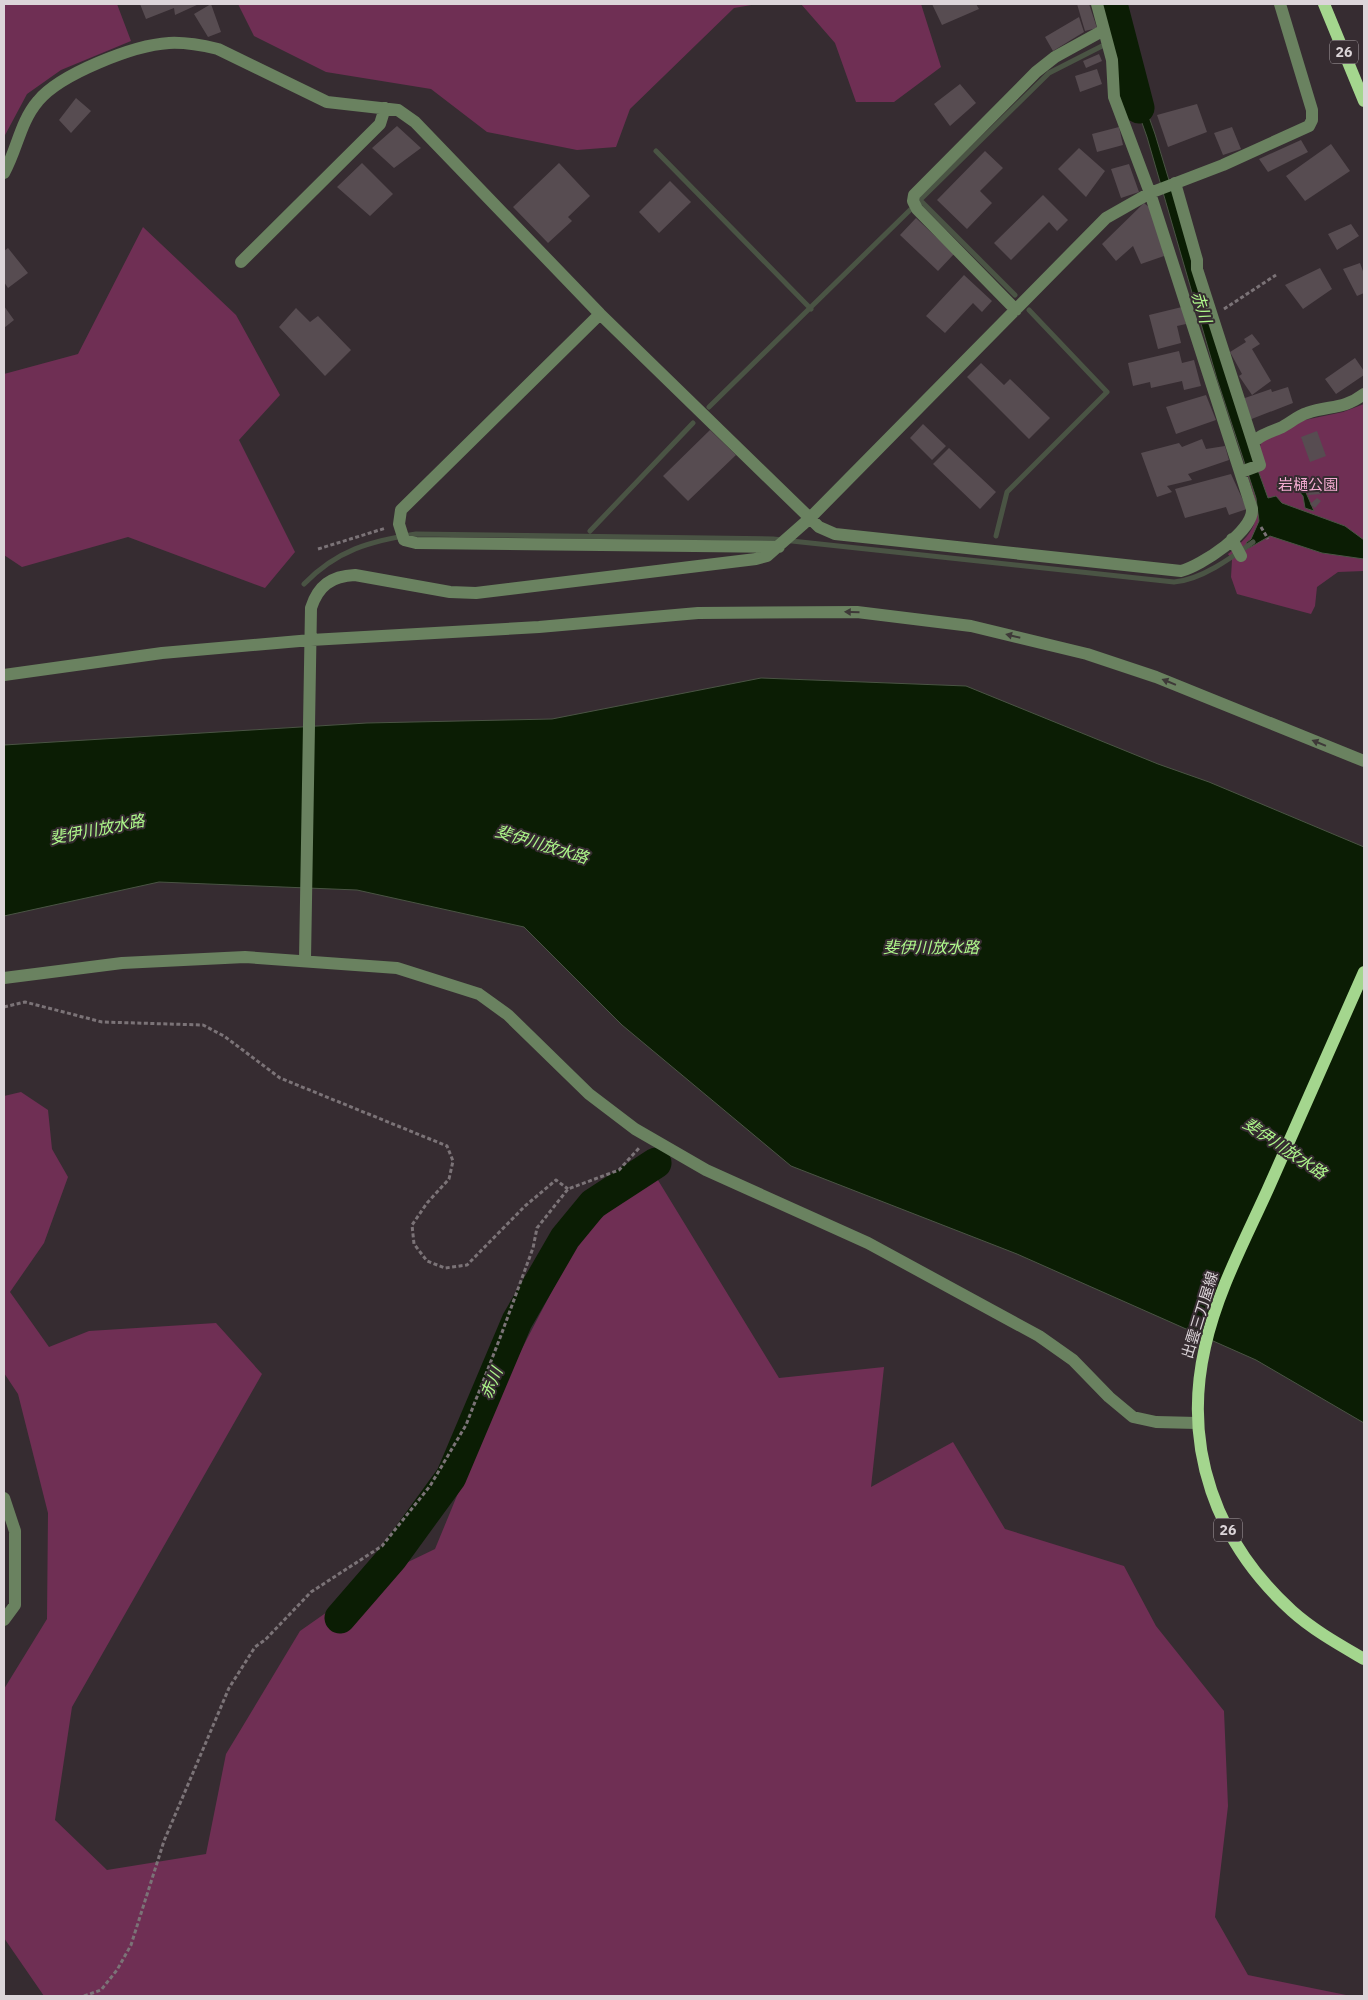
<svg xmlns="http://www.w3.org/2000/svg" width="1368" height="2000" font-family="'IBM Plex Sans','Noto Sans JP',sans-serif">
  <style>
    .green { fill: #6f2f54 }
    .water { fill: #0b1d04; stroke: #4a5444 }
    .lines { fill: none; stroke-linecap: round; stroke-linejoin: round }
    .stream { stroke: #4a5444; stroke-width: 5 }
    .river { stroke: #0b1d04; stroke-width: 31 }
    .building { fill: #574c51 }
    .path { stroke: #7b7377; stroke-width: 3; stroke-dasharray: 4 2.5; stroke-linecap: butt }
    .minor { stroke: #6a8260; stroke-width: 12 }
    .major { stroke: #a4d68e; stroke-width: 12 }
    .oneway { fill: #3e3938 }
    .labels { text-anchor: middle; stroke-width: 4; stroke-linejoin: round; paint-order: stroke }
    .shield { fill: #362c31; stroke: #aaa2a7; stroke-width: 1 }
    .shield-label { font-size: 14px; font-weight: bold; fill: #dcd5d9 }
    .park-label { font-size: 15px; fill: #f3acd1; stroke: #362c31 }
    .street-label { font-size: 15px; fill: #dcd5d9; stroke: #362c31 }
    .water-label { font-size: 16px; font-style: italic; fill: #aef88b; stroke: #362c31 }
  </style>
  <rect width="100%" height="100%" fill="#362c31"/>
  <path class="green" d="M4,4H117L131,41L61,70L27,94L4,137Z
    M238,4H757L734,8L630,109L616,147L577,150L487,132L431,89L326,72L254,36Z
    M801,4H921L941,67L894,102H856L835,43Z
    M143,227L236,315L280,395L239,440L295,552L265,588L128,537L22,567L4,555V374L78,354Z
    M1364,404V571L1338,572L1317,587L1315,606L1311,614L1237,594L1231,577L1232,560L1228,554C1269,522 1257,507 1244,463L1255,459L1262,441L1300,421L1343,412Z
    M21,1092L48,1110L52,1149L68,1177L44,1243L10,1292L49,1347L89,1331L216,1323L262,1374L72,1707L55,1820L107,1870L206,1854L226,1754L300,1631L377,1577L435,1549L501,1389L580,1237L653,1172L779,1378L884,1367L871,1487L953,1442L1005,1529L1124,1566L1156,1626L1224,1711L1228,1806L1215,1917L1248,1975L1351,1996H44L4,1938V1689L47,1619L48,1513L18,1394L4,1373V1096Z"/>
  <path class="water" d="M1131,66L1155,134L1250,448L1268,498L1276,496L1282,503L1345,526L1364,540V559L1322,553L1270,536L1249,548L1246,543L1251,539L1259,521L1256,498L1217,379L1147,137L1123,69Z
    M1296,484L1304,488L1314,511L1305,508L1303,496L1298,490L1280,489L1276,485Z
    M761,678L966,686L1158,764L1209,782L1364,847V1423L1256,1360L1017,1254L791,1166L622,1025L524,927L357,890L159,882L4,916V745L367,723L552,719Z"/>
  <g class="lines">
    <path class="stream" d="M1118,39L1121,38
      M656,151L811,309
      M1015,295L920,200L1049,73L1102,46
      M709,407L910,210
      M590,531L693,423
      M996,536L1007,492L1107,392L1029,310
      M304,584C337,550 370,541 416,534L773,539L1174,582C1201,580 1231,558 1253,542"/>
    <path class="river" d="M1112,4L1139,108
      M340,1618L392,1558L451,1477L517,1321L565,1238L593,1204L656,1163"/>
  </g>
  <path class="building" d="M140,4H199L175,15L174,8L146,19Z
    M211,4L221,32L208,37L194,14Z
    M932,4H976L979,9L942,25Z
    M1077,4H1089L1097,28L1085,31Z
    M1079,17L1084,32L1053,51L1045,37Z
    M1099,54L1102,61L1086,68L1083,61Z
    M1097,69L1102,84L1080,92L1075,76Z
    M960,84L976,103L950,126L934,104Z
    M76,98L91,111L71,133L59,120Z
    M1197,104L1207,132L1168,147L1157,115Z
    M397,126L421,148L394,168L372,148Z
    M1119,127L1123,145L1097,152L1092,134Z
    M1232,127L1241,149L1223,155L1214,133Z
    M1301,140L1308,152L1268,172L1259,159Z
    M1331,144L1350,171L1305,201L1286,176Z
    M1079,148L1105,171L1086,197L1058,169Z
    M985,151L1003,168L980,191L992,203L967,229L937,200Z
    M362,163L393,194L370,216L337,187Z
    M559,163L590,196L568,217L572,221L548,243L513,207Z
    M1129,164L1139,192L1121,198L1111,169Z
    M670,181L691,202L659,233L639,212Z
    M1043,195L1068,220L1057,231L1049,222L1011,260L994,243Z
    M1144,203L1154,211L1164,256L1141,264L1133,246L1116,261L1102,244Z
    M916,218L954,254L938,271L900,235Z
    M1351,224L1359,236L1337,250L1328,234Z
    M8,248L28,273L8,288L4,282V251Z
    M1360,263L1364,274V293L1357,296L1343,269Z
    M1320,268L1332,289L1303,309L1285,285Z
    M964,275L992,301L982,312L973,303L945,333L926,316Z
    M4,306L14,320L4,328Z
    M1182,307L1186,324L1177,326L1181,343L1158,349L1149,315Z
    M296,308L310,322L318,316L351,350L325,376L279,327Z
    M1252,334L1260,344L1252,349L1271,381L1252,395L1239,376L1242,374L1230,352L1246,342L1244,339Z
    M1179,351L1182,363L1194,360L1201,386L1184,390L1182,381L1151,388L1150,382L1133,386L1128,363Z
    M1355,358L1364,371V375L1336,394L1325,379Z
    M981,363L1004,385L1010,379L1050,418L1029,439L967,377Z
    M1288,387L1293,403L1249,420L1242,399L1271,389L1272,392Z
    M1206,395L1216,420L1176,434L1166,407Z
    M923,424L946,446L932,460L910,438Z
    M710,430L736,455L688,501L663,476Z
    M1317,431L1326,456L1310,462L1301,437Z
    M1202,439L1206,449L1225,446L1229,460L1188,474L1192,480L1167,486L1172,492L1157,497L1141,453L1179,443L1182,447Z
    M949,448L996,492L980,509L933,464Z
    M1231,474L1247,509L1229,515L1226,507L1185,518L1175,489Z
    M1320,481L1321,494L1308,495V482Z
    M1317,498L1321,501L1315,508L1310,504Z"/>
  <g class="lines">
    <path class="path" d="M1224,309L1276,275
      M1261,527L1268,539
      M318,549L386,528
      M4,1007L25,1002L102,1022L203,1025L224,1036L280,1078L447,1146L453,1161L449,1179L427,1203L412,1225L414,1244L427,1261L445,1268L467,1265L525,1206L556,1180L568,1189
      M84,1996L101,1990L117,1970L131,1945L164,1841L229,1688L255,1647L265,1640L311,1592L382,1546L430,1486L466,1425L500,1338L533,1248L537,1228L568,1189L619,1170L640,1147"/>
    <path class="minor" d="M4,173C17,150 20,122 38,101C60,74 134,45 169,43C186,42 201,45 218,49L327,102L398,110L415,122L600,314L819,527L835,534L1181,571C1201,566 1254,531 1252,509L1150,193L1114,97L1112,60L1097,4
      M1175,183L1197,260V269L1253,443
      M241,262L380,124L385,108
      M1016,310L917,209L913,201L914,195L1036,72L1055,57L1104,30
      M600,314L401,510L399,524L404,540L416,543L779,547
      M1241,472L1260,465L1253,443C1259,435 1271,432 1280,428C1289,424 1297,416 1307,413C1330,405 1343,410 1364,394
      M1232,539L1241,556
      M4,675L162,653L311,640L539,627L698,613L857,612L971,626L1087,654L1156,677L1364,761
      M305,960L311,608C318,586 331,576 355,575L450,592L476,593L756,559L767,556L809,519L1106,218L1150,193L1223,165L1309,126L1312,120V110L1280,4
      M4,978L122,963L245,957L397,968L479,994L508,1015L589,1094L635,1129L706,1170L868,1243L1039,1336L1073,1360L1109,1397L1133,1417L1156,1422L1197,1423
      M4,1498L15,1531V1605L4,1620"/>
    <path class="major" d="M1324,4L1364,101
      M1364,972C1332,1045 1300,1117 1268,1189C1245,1240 1217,1292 1205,1347C1182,1448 1216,1542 1292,1611C1313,1630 1340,1645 1364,1659"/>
  </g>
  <defs><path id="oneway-solid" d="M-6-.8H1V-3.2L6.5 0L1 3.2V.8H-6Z" transform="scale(1.25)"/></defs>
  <g class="oneway">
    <use href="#oneway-solid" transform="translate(852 612) rotate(-179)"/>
    <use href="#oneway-solid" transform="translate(1013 636) rotate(-166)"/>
    <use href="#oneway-solid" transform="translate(1169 682) rotate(-158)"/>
    <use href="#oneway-solid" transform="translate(1319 743) rotate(-158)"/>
  </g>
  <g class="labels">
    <g class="shield">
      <rect x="1330" y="40.5" width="28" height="23" rx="4"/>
      <rect x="1214" y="1518.5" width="28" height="23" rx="4"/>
    </g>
    <g class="shield-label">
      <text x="1344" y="57">26</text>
      <text x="1228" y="1535">26</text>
    </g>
    <g class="park-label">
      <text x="1308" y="490">岩樋公園</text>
    </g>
    <g class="street-label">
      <text transform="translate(1200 1315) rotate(-73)" y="5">出雲三刀屋線</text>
    </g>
    <g class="water-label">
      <text transform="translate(1202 307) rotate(73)" y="6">赤川</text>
      <text transform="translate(97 829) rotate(-11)" y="6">斐伊川放水路</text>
      <text transform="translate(542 844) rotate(17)" y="6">斐伊川放水路</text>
      <text x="931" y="953">斐伊川放水路</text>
      <text transform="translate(1285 1148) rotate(34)" y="6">斐伊川放水路</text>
      <text transform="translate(491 1383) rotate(-67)" y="6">赤川</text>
    </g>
  </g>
  <rect width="1368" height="2000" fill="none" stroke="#dcd5d9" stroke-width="10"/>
</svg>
